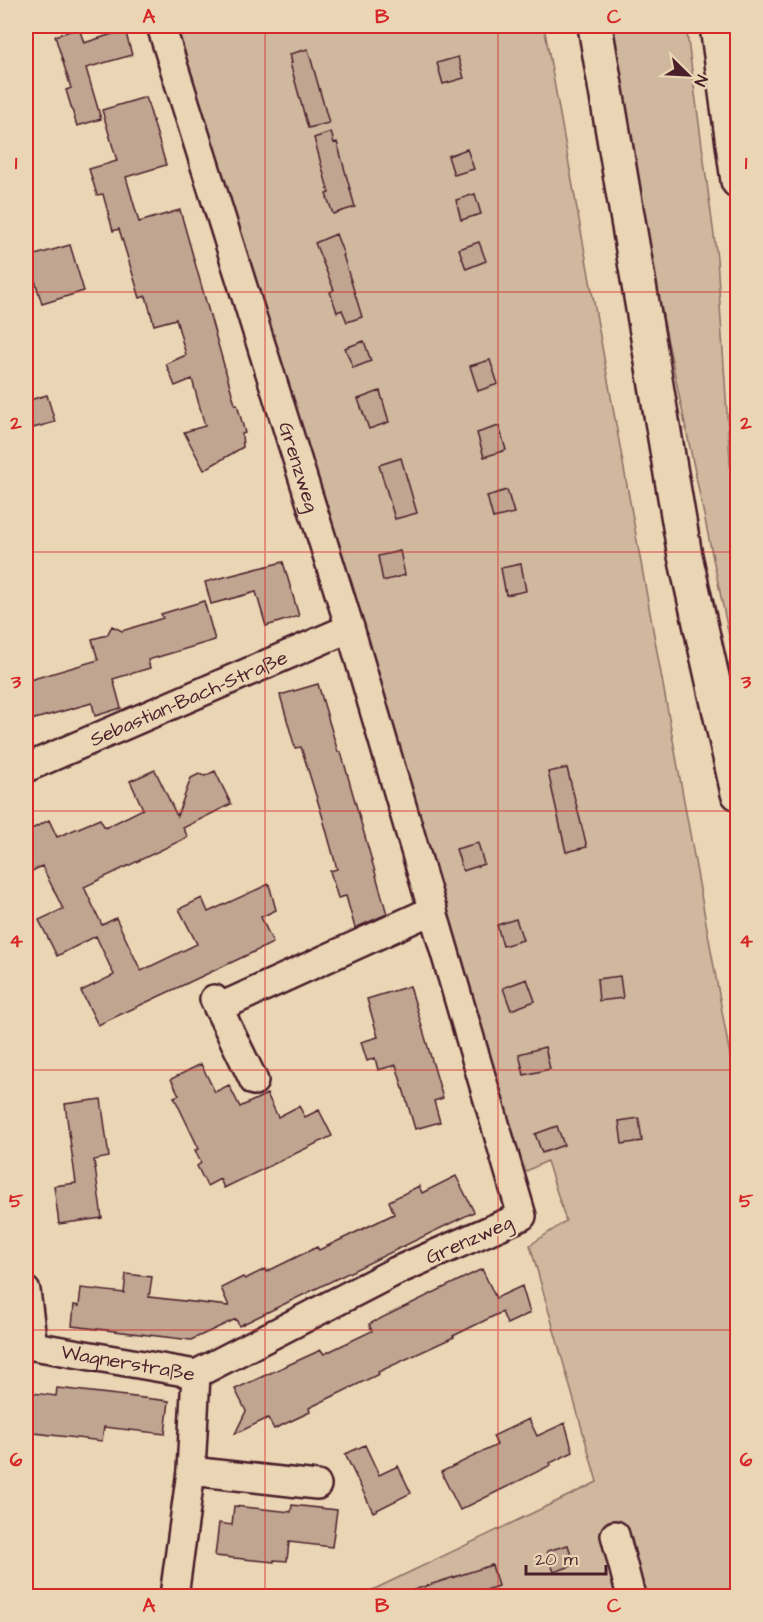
<svg xmlns="http://www.w3.org/2000/svg" width="763" height="1622" font-family="'Architects Daughter',sans-serif">
  <style>
    .green { fill: #cfb89e; stroke: #8c6c64; stroke-width: 1.5 }
    .building { fill: #c0a591; stroke: #4a1f2b; stroke-width: 1.5 }
    .lines { fill: none; stroke-linecap: round; stroke-linejoin: round }
    .street-casing { stroke: #4a1f2b; stroke-width: 32 }
    .highway-casing { stroke: #4a1f2b; stroke-width: 38 }
    .street { stroke: #ead6b4; stroke-width: 27 }
    .highway { stroke: #ead6b4; stroke-width: 33 }
    .grid { fill: none; stroke: #d62828; stroke-width: 1.5; stroke-opacity: 0.55 }
    .labels { text-anchor: middle; stroke-width: 4.5; stroke-linejoin: round; paint-order: stroke }
    .street-label { font-size: 20px; fill: #4a1f2b; stroke: #ead6b4 }
    .neatline { fill: none; stroke: #d62828; stroke-width: 2 }
    .grid-label { font-size: 20px; text-anchor: middle; font-weight: bold; fill: #d62828 }
  </style>
  <rect width="100%" height="100%" fill="#ead6b4"/>
  <filter id="ink" filterUnits="userSpaceOnUse"><feTurbulence type="fractalNoise" baseFrequency=".0167" numOctaves="2"/><feDisplacementMap in="SourceGraphic" scale="12" xChannelSelector="R" yChannelSelector="G"/><feConvolveMatrix kernelMatrix="1 2 1 2 8 2 1 2 1" color-interpolation-filters="sRGB"/></filter>
  <g filter="url(#ink)">
    <path class="green" d="M161,26H544L737,1094V1596H360L597,1482L530,1245L566,1221L547,1161L512,1178Z
      M612,26H686L717,258L737,568V674L646,236Z"/>
    <path class="building" d="M79,28L84,43L125,30L132,55L86,68L101,119L77,126L66,90L71,88L55,36Z
      M308,49L329,123L308,128L290,63H292L290,54Z
      M458,57L464,78L443,84L437,63Z
      M146,97L166,165L126,177L139,222L180,210L235,404H237L245,433L242,434L243,447L204,470L184,432L205,426L192,379L175,386L166,364L186,355L176,319L154,325L146,296L140,298L119,229L113,231L103,194L97,195L89,169L117,161L102,110Z
      M331,132L334,143L337,142L355,207L333,214L326,194L329,193L314,138Z
      M467,149L474,169L454,175L448,156Z
      M475,194L481,214L461,220L456,200Z
      M336,234L344,255H343L362,317L347,322L342,310L337,312L330,292L334,290L315,243Z
      M479,242L486,261L466,269L459,249Z
      M70,245L84,291L42,304L28,257Z
      M364,341L371,361L353,368L345,348Z
      M490,360L498,384L478,391L470,366Z
      M380,391L389,422L369,429L358,399Z
      M47,395L55,422L33,428L26,401Z
      M499,426L506,450L484,457L477,433Z
      M401,458L417,513L395,519L379,465Z
      M507,490L514,513L493,518L487,496Z
      M400,551L405,575L383,581L378,556Z
      M283,562L299,616L266,626L256,592L211,604L205,582Z
      M521,564L526,591L506,595L501,568Z
      M204,601L215,640L148,660L150,668L113,679L121,708L95,716L92,703L31,720L26,701V681L98,660L92,639L107,635L112,626L122,631L163,618L161,614Z
      M318,684L338,752H341L387,914L355,928L346,896L338,898L330,871L337,869L322,815L301,747L295,748L280,695Z
      M567,768L587,847L566,852L548,772Z
      M155,770L177,816L191,778L199,774L205,776L215,771L231,804L183,828L188,837L84,887L102,925L116,918L141,971L197,944L179,909L202,898L208,912L269,884L276,910L261,917L273,943L98,1025L81,991L114,975L96,936L57,956L39,920L63,909L42,866L26,874V832L49,820L57,837L100,819L105,828L143,809L130,781Z
      M478,843L484,864L463,871L456,849Z
      M516,919L523,940L503,946L497,925Z
      M620,976L623,998L599,1001L597,979Z
      M527,979L535,1001L511,1010L503,988Z
      M410,986L443,1098L434,1101L440,1122L415,1129L396,1065L378,1070L375,1058L367,1061L361,1042L378,1037L367,999Z
      M545,1047L550,1069L524,1075L519,1054Z
      M201,1064L215,1092L229,1085L240,1107L267,1094L278,1117L299,1106L305,1117L319,1110L332,1136L224,1188L220,1179L207,1186L197,1166L201,1163L195,1150L199,1149L174,1097L179,1095L171,1079Z
      M101,1099L109,1157L94,1160L102,1218L59,1224L54,1186L76,1183L65,1104Z
      M639,1118L642,1141L622,1144L619,1121Z
      M557,1126L564,1145L542,1153L535,1134Z
      M456,1176L474,1212L239,1326L236,1319L191,1340L72,1326L74,1305L79,1306L81,1288L124,1293L126,1274L152,1277L149,1297L229,1306L221,1288L243,1277L245,1279L265,1269L266,1272L317,1247L319,1250L394,1214L389,1201L419,1186L422,1193Z
      M482,1269L496,1298L522,1286L530,1313L507,1324L502,1312L453,1336L454,1337L378,1372L379,1374L309,1408L310,1412L274,1429L268,1418L235,1434L246,1411L235,1389L321,1350L324,1354L372,1331L369,1324Z
      M57,1388L169,1401L165,1434L104,1427L102,1441L26,1432V1392L56,1396Z
      M529,1419L537,1436L565,1423L573,1452L550,1463L551,1465L460,1510L441,1472L497,1445L493,1436Z
      M365,1445L379,1475L398,1466L411,1493L373,1512L345,1454Z
      M292,1505L337,1510L332,1547L289,1542L287,1561L274,1560V1562L215,1556L219,1523L232,1525L234,1506L291,1512Z
      M568,1545L574,1565L554,1572L547,1551Z
      M492,1565L498,1586L468,1596H407V1592Z"/>
    <g class="lines">
      <g class="street-casing">
        <g id="street">
          <path id="s1" d="M161,26L350,628L522,1216L396,1271L196,1374"/>
          <path id="s2" d="M26,768L350,628"/>
          <path d="M214,999L254,1081"/>
          <path d="M218,1008L433,910"/>
          <path id="s3" d="M26,1291L33,1346L196,1374L191,1471L174,1596"/>
          <path d="M191,1471L317,1485"/>
          <path d="M615,1535L631,1596"/>
        </g>
      </g>
      <g class="highway-casing">
        <path id="highway" d="M595,26L685,556L738,793
          M717,26L738,181"/>
      </g>
      <use href="#street" class="street"/>
      <use href="#highway" class="highway"/>
    </g>
  </g>
  <path class="grid" d="M265,26V1596M498,26V1596M26,292H738M26,552H738M26,811H738M26,1070H738M26,1330H738"/>
  <g class="labels">
    <g class="street-label">
      <text dy="7" stroke="none"><textPath href="#s1" startOffset="462">Grenzweg</textPath></text>
      <text dy="7" stroke="none"><textPath href="#s2" startOffset="177">Sebastian-Bach-Straße</textPath></text>
      <text transform="translate(469 1239) rotate(-24)" y="7">Grenzweg</text>
      <text dy="7" stroke="none"><textPath href="#s3" startOffset="152">Wagnerstraße</textPath></text>
    </g>
  </g>
  <rect width="763" height="1622" fill="none" stroke="#ead6b4" stroke-width="66"/>
  <g transform="translate(688 75) rotate(114)" stroke="#ead6b4" stroke-width="4.5" paint-order="stroke">
  <path d="M0-4.5L10 22L0 15L-10 22Z" fill="#4a1f2b"/>
  <text y="-9" font-size="16" font-weight="bold" text-anchor="middle" fill="#4a1f2b">N</text>
  </g>
  <path d="M526 1565v9h80v-9" fill="none" stroke="#4a1f2b" stroke-width="3"/>
  <text x="535" y="1565" font-size="18" fill="#4a1f2b" stroke="#ead6b4" stroke-width="4.5" paint-order="stroke">20 m</text>
  <rect x="33" y="33" width="697" height="1556" class="neatline"/>
  <g class="grid-label">
    <text x="149" y="23">A</text>
    <text x="382" y="23">B</text>
    <text x="614" y="23">C</text>
    <text x="16" y="169">1</text>
    <text x="746" y="169">1</text>
    <text x="16" y="429">2</text>
    <text x="746" y="429">2</text>
    <text x="16" y="688">3</text>
    <text x="746" y="688">3</text>
    <text x="16" y="947">4</text>
    <text x="746" y="947">4</text>
    <text x="16" y="1207">5</text>
    <text x="746" y="1207">5</text>
    <text x="16" y="1466">6</text>
    <text x="746" y="1466">6</text>
    <text x="149" y="1612">A</text>
    <text x="382" y="1612">B</text>
    <text x="614" y="1612">C</text>
  </g>
</svg>
